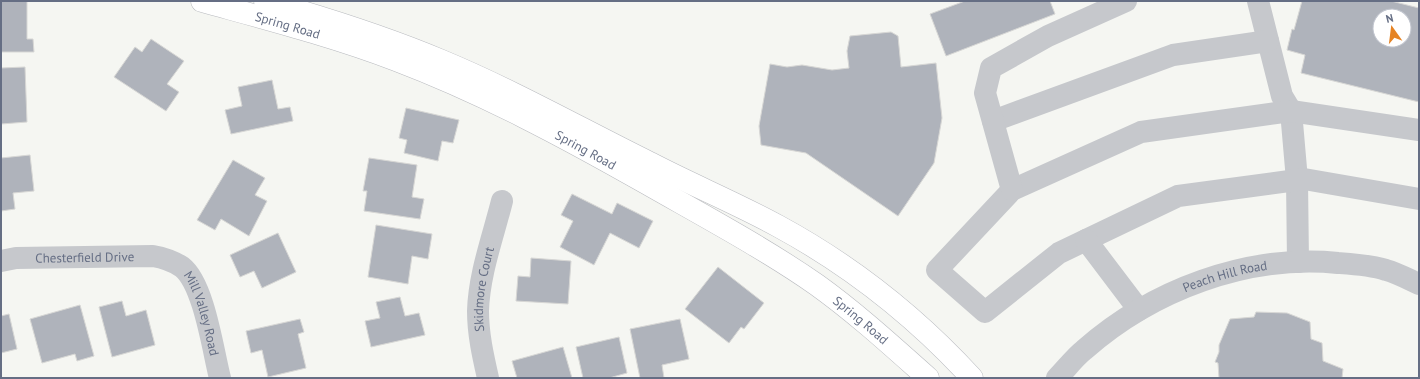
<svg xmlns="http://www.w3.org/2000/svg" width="1420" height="379" font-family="'PT Sans',sans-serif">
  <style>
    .building { fill: #afb3bb; stroke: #d7d7d5; fill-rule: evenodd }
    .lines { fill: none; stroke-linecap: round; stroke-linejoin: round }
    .major-casing { stroke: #b8babf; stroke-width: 23 }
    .minor { stroke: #c6c8cc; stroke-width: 22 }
    .major { stroke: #fff; stroke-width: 22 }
    .labels { text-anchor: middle; stroke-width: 4; stroke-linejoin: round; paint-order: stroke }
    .street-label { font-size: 13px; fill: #656e84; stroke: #fff }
  </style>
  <rect width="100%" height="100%" fill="#f5f6f2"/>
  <path class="building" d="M1,1H27V39H33L34,52H1Z
    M965,1H1050L1055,14L946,56L930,14Z
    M1302,1H1391L1419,8V102L1301,73L1305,55L1287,50L1292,29L1294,30ZM1380,16H1404V40H1380Z
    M891,32L898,36L901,67L936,63L942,118L934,163L898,216L806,153L761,145L759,126L770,64L787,67L802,65L832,70L849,68L847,51L850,36Z
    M151,39L184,61L167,84L179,92L166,111L114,77L135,47L142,52Z
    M25,67L27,122L1,124V68Z
    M272,80L278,109L290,107L293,121L231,134L225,110L242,106L238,87Z
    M406,108L459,120L453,143L442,141L438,161L404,153L407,140L399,138Z
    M30,155L34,191L13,193L15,209L1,211V158Z
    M369,158L417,165L412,197L424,199L420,219L364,211L367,191H363Z
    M233,160L265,178L255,195L267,201L249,236L221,219L215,230L197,220Z
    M572,194L612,214L617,203L653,221L639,248L610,233L594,265L560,247L573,221L561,215Z
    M376,225L432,234L428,259L412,256L408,284L368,277Z
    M278,233L296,272L262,288L254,271L240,277L230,255Z
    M531,258L571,261L568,304L516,301L518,276L530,277Z
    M718,267L764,303L744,329L741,327L729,343L685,309Z
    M400,297L405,316L419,313L425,335L371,347L365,321L380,318L376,302Z
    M122,301L126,316L146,310L155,345L112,357L99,307Z
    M80,305L94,356L77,361L75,354L42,363L30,319Z
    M1256,312L1287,313L1310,322L1311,339L1322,343L1323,361L1343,369L1342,378H1219L1218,363L1215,362L1219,352V345L1230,319L1254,317Z
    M9,314L17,349L1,353V316Z
    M300,319L304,332L298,334L306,368L268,377L262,350L251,353L246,331Z
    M680,319L689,359L662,365L664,378H640L630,329Z
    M619,337L627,373L609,378H583L576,347Z
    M563,347L572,378H517L512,361Z"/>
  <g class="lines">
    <g class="major-casing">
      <g id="major">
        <path id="s4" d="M202,1C267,19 333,36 396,60C483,93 565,137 646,183C702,215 764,248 817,285C856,313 892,346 928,378"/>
        <path d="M265,1C325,18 385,37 442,61C514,91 581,129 650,163C692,185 736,203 778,226C850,265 916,317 972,378"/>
      </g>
    </g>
    <g class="minor">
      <path d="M1258,1L1282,96L1291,111L1297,180L1298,262"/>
      <path d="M993,121L1173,55L1268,41"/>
      <path d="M1419,130L1291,111L1141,132L1012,190L937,270L985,312L1059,253L1178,196L1304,179L1419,199"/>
      <path d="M1012,190L985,93L991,68L1048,36L1126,1"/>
      <path d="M1086,240L1139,310"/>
      <path id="s1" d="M1,261L16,258L153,256C164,258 173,261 182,267C204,284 213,351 220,378"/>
      <path id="s2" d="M488,378C483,356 478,334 478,311C479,274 493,237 502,201"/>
      <path id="s3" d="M1057,378C1066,369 1074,358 1084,350C1152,290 1247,254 1338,263C1353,264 1371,265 1386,270C1397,273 1408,279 1419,284"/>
    </g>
    <use href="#major" class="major"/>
  </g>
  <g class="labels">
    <g class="street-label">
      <text dy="5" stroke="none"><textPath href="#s4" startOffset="89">Spring Road</textPath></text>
      <text dy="5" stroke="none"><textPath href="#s4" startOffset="413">Spring Road</textPath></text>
      <text dy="5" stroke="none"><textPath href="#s1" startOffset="84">Chesterfield Drive</textPath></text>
      <text dy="5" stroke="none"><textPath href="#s3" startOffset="200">Peach Hill Road</textPath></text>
      <text dy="5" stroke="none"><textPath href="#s2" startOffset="90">Skidmore Court</textPath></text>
      <text dy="5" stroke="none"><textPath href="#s1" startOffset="235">Mill Valley Road</textPath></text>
      <text dy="5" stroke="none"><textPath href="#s4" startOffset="737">Spring Road</textPath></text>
    </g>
  </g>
  <rect width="1420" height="379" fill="none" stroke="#656e84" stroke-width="4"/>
  <g transform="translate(1392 28) rotate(346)"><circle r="19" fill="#ffffff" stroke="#c1c5ce"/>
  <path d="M0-3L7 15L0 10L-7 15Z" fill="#e58324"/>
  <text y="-6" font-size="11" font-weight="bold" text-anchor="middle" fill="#656e84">N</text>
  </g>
</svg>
